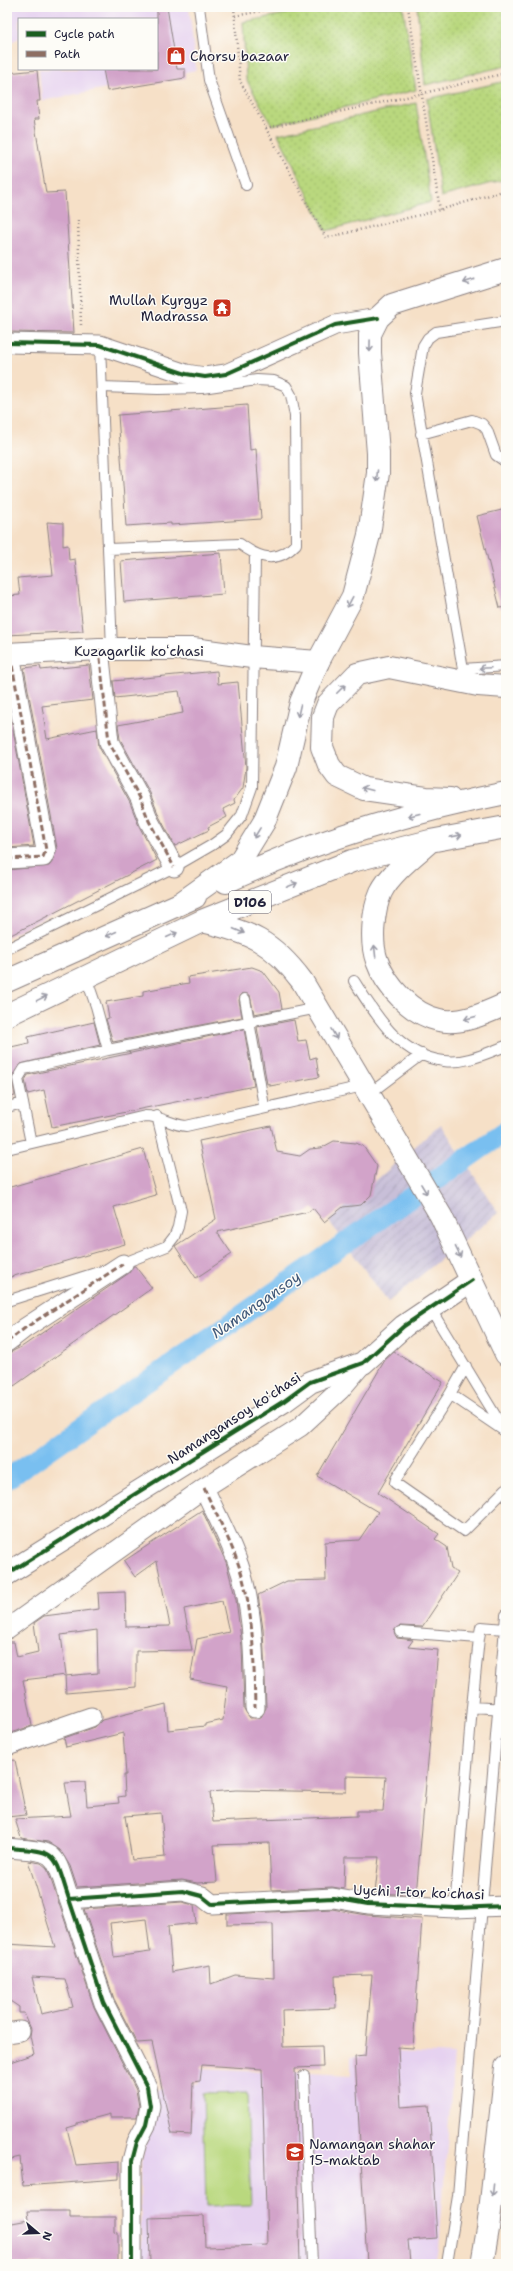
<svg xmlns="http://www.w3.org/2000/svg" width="513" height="2271" font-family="'Shantell Sans',sans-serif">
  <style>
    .built { fill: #e6d2f0 }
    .industrial { fill: url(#industrial-furrows) }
    .grass { fill: url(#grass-dots); stroke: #6e7d5c }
    .pitch { fill: #b9d87e; stroke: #6e7d5c }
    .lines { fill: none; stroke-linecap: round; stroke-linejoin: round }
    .canal { stroke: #79bff0; stroke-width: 21 }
    .building { fill: #d2a3c9; fill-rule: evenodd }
    .service-casing { stroke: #8c8181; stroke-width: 12 }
    .minor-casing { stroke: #8c8181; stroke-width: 21 }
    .tertiary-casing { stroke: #8c8181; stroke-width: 24 }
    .primary-casing { stroke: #8c8181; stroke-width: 24 }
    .path { stroke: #8c8181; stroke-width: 2.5; stroke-dasharray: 1 3; stroke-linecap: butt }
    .service { stroke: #fff; stroke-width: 10 }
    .minor { stroke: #fff; stroke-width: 19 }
    .tertiary { stroke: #fff; stroke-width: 22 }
    .primary { stroke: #fff; stroke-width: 22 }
    .quiet { stroke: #8d6e63; stroke-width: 3; stroke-dasharray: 6 3; stroke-linecap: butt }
    .cycleway-casing { stroke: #fdfcf7; stroke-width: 6 }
    .cycleway { stroke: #1b5e20; stroke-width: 4 }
    .oneway { stroke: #9c9ca7 }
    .labels { text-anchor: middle; stroke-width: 3; stroke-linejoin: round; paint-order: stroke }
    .shield { fill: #fdfcf7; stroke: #646373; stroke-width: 1 }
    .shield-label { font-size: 13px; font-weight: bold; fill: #22223b }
    .poi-label { font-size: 14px; fill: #22223b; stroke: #fdfcf7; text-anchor: start }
    .street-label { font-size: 14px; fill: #22223b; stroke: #fdfcf7 }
    .water-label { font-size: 15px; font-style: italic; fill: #40597a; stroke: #fdfcf7 }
  </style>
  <defs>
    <pattern id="industrial-furrows" width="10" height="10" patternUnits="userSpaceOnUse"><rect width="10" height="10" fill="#c8bfd8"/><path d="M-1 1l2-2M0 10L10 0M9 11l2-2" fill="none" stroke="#aca4ba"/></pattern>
    <pattern id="grass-dots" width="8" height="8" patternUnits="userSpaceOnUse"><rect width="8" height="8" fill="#b9d87e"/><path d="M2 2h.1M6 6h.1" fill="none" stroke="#9fb96e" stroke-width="1.8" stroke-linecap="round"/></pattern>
  </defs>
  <rect width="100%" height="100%" fill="#fdfcf7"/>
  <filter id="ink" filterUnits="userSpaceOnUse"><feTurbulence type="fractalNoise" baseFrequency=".025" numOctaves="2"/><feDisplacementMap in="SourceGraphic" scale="8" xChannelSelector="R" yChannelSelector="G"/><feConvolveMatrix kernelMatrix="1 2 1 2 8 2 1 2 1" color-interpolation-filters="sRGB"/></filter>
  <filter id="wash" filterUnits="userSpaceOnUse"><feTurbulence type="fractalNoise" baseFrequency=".012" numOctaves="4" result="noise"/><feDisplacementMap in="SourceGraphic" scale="16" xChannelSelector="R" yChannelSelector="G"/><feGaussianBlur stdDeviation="0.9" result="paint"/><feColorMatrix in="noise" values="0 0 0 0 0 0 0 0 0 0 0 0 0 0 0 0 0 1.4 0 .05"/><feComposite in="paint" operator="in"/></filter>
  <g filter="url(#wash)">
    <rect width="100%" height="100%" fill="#f6e0c7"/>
    <path class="built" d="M7,7H189L196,70L42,101L39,69H157V19H19V38L7,44Z
      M398,2052L454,2055L439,2248L436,2264H141L140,2169L156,2089L200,2083L201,2068L351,2075V2056Z"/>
    <path class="industrial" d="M441,1124L498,1213L388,1302L329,1221Z"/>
    <path class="grass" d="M321,7H403L416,90L272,125L246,79L243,22Z
      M417,7H506V66L425,85Z
      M506,81V179L441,197L427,99Z
      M416,103L431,202L326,231L278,134Z"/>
    <path class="pitch" d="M247,2093L251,2205L206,2206L203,2094Z"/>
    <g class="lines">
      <path class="canal" d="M7,1479L506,1131"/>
    </g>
    <g id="blocks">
      <path class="building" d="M157,7H167L177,69H185V78L107,91L103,69H157Z
        M37,70L40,101H37L39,119H34L46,193L65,192L74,333L9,332L7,305V73Z
        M247,405L250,450L256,449L261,519L171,525V523L126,526L118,415Z
        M506,509V607L500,608L477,516Z
        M47,522L63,523V546L68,545L69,560L75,559L83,631L7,635V596L20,595L18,578L53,575Z
        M221,553L224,594L124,602L121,561Z
        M89,665L93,700L42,706L47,739L97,729L99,747L130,803L139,826L157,860L7,937V870L49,866L53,861L57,848L24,668L40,666L41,670Z
        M217,671L218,684L238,682L246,767L243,788L234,800L235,803L223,809L227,817L208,827L209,830L175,846L159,816L150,793L120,739L118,725L183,713L179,691L115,698L113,681Z
        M7,713H10L34,846L7,848Z
        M252,967L263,971L279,992L282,1009L254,1014L250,995L243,993L239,1000L242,1017L113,1042L106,1019L109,1018L106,1002L143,996V991L189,983L188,977Z
        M294,1020L298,1041L306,1040L310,1059L316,1057L319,1077L270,1086V1083L267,1084L257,1027Z
        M94,1022L100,1045L20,1064L12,1076L15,1096L7,1098V1051L11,1050V1047L29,1043L28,1037Z
        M244,1029L254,1086L52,1127L44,1090L28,1094L25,1080L28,1075Z
        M271,1126L277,1152L300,1156L310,1149L321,1148L334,1141L356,1143L363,1146L377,1166L371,1195L361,1205L343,1207L324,1222L313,1208L308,1212L217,1232L232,1254L196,1278L175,1246L216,1219L199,1141Z
        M143,1149L156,1195L114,1207L125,1244L7,1278V1188Z
        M133,1266H135L152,1288L14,1386L7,1376V1354L23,1346L129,1273Z
        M394,1352L443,1382L378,1493L439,1534L435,1539L447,1547L451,1569L458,1573L422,1627L400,1626L394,1631L397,1638L413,1640L408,1647L438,1650L416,1895L375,1893L379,1857H345L344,1889L332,1887L271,1890L269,1843L214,1845L217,1882L197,1883L182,1880L77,1887L70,1866L60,1850L48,1842L21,1838L15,1819L71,1816L65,1783L85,1782L87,1806L119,1803L118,1797L125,1796L124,1775H126L123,1733L66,1747L64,1738L95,1727L102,1720L166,1704L168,1730L205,1726V1724L223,1720L227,1686L190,1679L197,1639L229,1632L222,1601L184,1609L192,1650L136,1651V1687L66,1693L65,1676L98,1673L97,1630L61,1635L66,1675L23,1680L32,1726L7,1734V1642H14L17,1657L38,1652L34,1623L44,1616L99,1609L98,1593L125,1592L126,1627L170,1626L157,1561L135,1577L124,1561L202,1510L226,1562L236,1600L242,1646L244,1709L250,1718L261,1717L266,1708L265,1676L263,1629L258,1595L287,1581L326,1580L325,1542L359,1540L378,1512L317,1476L385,1360ZM346,1776L386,1777L383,1811H357V1816L213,1822L210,1792L236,1790L346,1792ZM161,1813L165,1857L132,1860L125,1816Z
        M15,1760L26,1815L7,1817V1761Z
        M28,1861L41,1863L47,1868L94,2007L136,2090L139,2106L137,2117H110V2114L77,2123V2125L67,2128L76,2165L119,2162V2179L23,2186L20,2157L7,2160V2063L34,2054L30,2036L31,2029L24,2013H19V2007L7,1999V1944L55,1947ZM32,1977L65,1979L73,2007L41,2014Z
        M182,1902L194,1905L196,1923L168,1926L172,1972L210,1965L211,1984L235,1975L274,1978L273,1924L227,1925V1914L332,1909L367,1915L422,1919L413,2048L398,2047L401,2107L429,2105L437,2238L408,2240L410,2264H367L355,2057L365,2056L372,1975L335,1976L336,2008L282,2010L283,2047L322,2046L323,2067L295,2068L300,2264H150L149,2218L204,2216L205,2247L267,2245L262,2069L202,2065L200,2081L193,2082L191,2135L172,2134L152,2042L137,2043L114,1999L84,1909ZM146,1919L150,1952L114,1957L110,1923Z
        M27,2211H70V2217H115V2232L118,2233V2264H7V2224L28,2220Z"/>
    </g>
  </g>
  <g filter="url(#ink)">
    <use href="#blocks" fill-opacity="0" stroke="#8c8181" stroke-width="1"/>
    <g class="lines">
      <g class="service-casing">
        <path id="service" d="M199,7L209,80L246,185
          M100,345L112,649
          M102,387L158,389L202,388L257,380L274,381L286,386L291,395L295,416L296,544C277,564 260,559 240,544L108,549
          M421,434L472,420L482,424L487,430L496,455L506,462
          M463,669L506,666
          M474,681L463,669L415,393L423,346L428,338L436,332L506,321
          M7,949L174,867L212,845L226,835L242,815L252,787L255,555
          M86,977L96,1006L108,1050
          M354,981C376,1015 399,1056 444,1061C465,1064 487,1053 506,1046
          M245,999L264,1106
          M369,1094L422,1054
          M7,1107L23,1103
          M31,1143L18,1079L24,1069L108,1050L318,1008
          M7,1149L145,1116C162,1116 171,1125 186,1126L363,1086
          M119,1265L167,1246L174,1237L178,1227L181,1211L157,1116
          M7,1301L102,1271
          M430,1308L503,1428
          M450,1394L466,1366
          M506,1432L450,1394L396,1479L395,1483L464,1531L506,1489
          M400,1632L479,1638L472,1707L506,1709
          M479,1638L481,1627L505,1629
          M455,1908L472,1707
          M304,2076L312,2264
          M447,2264L458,2196L506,1615"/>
      </g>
      <g class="minor-casing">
        <path id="minor" d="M7,343L100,345L186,374L205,377L226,374L335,325L378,318
          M99,649L109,742L140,798L149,821L174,867
          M7,859L43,857L46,850L10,654
          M7,1342L25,1328L123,1264
          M204,1488C218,1519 236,1550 244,1583C254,1624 254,1666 255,1708
          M7,1629L204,1488L300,1427L340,1390L363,1363
          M7,1746L91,1717
          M7,1848C59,1852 53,1850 69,1899L183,1891L202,1896L212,1904L333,1898L368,1904L455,1908L506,1906
          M69,1899L104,2003L147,2087L150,2106L146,2125L137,2142L132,2161V2264
          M7,2033L20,2031"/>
      </g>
      <g class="tertiary-casing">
        <path id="tertiary" d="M7,654L99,649H193L252,657L318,662
          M7,1574L284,1401L310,1382L363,1363L404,1326L472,1280"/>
      </g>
      <g class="primary-casing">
        <path id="primary" d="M450,799L426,798L364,789L337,776L329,765L322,747L323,717L328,704L357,674L389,667L478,685L506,687
          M427,844C413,856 389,875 381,892C373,910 370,942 377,961C386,987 412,1014 439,1020C461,1025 486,1013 506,1004
          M226,882C314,841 410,812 506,793
          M181,903L240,861L264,822L286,767L301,702L318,662L353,596L369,535L378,473V453L370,353V334L378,318L392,305L506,269
          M202,921C250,932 272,941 302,981L441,1216L506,1354
          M7,981L195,897
          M7,1015L202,921L352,861L430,841L506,827
          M482,2264L488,2229L506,2067"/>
      </g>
      <path class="path" d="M234,7L240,81L326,238L440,210L506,190
        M408,7L440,210
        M235,16L281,7
        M266,128L420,94L506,73
        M78,220L81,325"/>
      <use href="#service" class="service"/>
      <use href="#minor" class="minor"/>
      <use href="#tertiary" class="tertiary"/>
      <use href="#primary" class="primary"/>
      <path class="quiet" d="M99,649L109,742L140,798L149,821L174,867
        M7,859L43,857L46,850L10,654
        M7,1342L25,1328L123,1264
        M204,1488C218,1519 236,1550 244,1583C254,1624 254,1666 255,1708"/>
      <g class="cycleway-casing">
        <path id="cycleway" d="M7,343L100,345L186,374L205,377L226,374L335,325L378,318
          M7,1574L284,1401L310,1382L363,1363L404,1326L472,1280
          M7,1848C59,1852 53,1850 69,1899L183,1891L202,1896L212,1904L333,1898L368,1904L455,1908L506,1906
          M69,1899L104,2003L147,2087L150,2106L146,2125L137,2142L132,2161V2264"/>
      </g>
      <use href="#cycleway" class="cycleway"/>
    </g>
    <defs><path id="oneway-shaft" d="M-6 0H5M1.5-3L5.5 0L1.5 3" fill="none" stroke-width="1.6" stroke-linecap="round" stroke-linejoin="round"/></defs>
    <g class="oneway">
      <use href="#oneway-shaft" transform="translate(469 281) rotate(162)"/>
      <use href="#oneway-shaft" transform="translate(370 346) rotate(91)"/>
      <use href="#oneway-shaft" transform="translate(377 476) rotate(95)"/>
      <use href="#oneway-shaft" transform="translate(350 602) rotate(118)"/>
      <use href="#oneway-shaft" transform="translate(485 668) rotate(177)"/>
      <use href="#oneway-shaft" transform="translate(341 689) rotate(-45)"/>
      <use href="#oneway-shaft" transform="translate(299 711) rotate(103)"/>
      <use href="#oneway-shaft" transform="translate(367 789) rotate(-166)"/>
      <use href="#oneway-shaft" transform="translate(414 815) rotate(166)"/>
      <use href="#oneway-shaft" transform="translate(257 833) rotate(122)"/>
      <use href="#oneway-shaft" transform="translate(456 836) rotate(-11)"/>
      <use href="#oneway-shaft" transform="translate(292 885) rotate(-22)"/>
      <use href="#oneway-shaft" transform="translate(239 931) rotate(23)"/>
      <use href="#oneway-shaft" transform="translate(111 934) rotate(156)"/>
      <use href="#oneway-shaft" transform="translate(172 935) rotate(-25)"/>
      <use href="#oneway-shaft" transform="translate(375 951) rotate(-96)"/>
      <use href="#oneway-shaft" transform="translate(42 998) rotate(-26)"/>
      <use href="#oneway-shaft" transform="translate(470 1018) rotate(165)"/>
      <use href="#oneway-shaft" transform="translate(334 1034) rotate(60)"/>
      <use href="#oneway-shaft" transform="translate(424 1189) rotate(59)"/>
      <use href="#oneway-shaft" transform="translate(458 1252) rotate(64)"/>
      <use href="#oneway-shaft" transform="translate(493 2190) rotate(96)"/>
    </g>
  </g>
  <defs>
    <g id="shop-square" transform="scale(1)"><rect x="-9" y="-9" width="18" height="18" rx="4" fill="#c8321e" stroke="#fdfcf7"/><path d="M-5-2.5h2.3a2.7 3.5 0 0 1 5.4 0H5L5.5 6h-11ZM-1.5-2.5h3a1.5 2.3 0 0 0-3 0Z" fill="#fff"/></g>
    <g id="temple-square" transform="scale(1)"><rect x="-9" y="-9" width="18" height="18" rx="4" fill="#c8321e" stroke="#fdfcf7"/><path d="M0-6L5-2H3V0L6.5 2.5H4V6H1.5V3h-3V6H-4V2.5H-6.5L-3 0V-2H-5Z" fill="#fff"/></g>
    <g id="school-square" transform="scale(1)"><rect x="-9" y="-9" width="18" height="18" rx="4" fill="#c8321e" stroke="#fdfcf7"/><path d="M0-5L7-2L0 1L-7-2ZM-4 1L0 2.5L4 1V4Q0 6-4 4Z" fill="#fff"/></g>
  </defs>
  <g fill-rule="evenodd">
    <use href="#shop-square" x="176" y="56"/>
    <use href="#temple-square" x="222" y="308"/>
    <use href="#school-square" x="295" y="2152"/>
  </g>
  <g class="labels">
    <rect class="shield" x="229" y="891" width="42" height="22" rx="3"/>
    <g class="shield-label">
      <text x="250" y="907">D106</text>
    </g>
    <g class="poi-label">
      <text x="190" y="61">Chorsu bazaar</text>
      <text x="208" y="305" text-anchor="end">Mullah Kyrgyz<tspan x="208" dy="16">Madrassa</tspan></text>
      <text x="309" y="2149">Namangan shahar<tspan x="309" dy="16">15-maktab</tspan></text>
    </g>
    <g class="street-label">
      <text x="139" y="656">Kuzagarlik koʻchasi</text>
      <text transform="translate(234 1418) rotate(-33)" y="5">Namangansoy koʻchasi</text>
      <text transform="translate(419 1892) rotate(2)" y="5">Uychi 1-tor koʻchasi</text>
    </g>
    <g class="water-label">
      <text transform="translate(256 1305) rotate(-35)" y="5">Namangansoy</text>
    </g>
  </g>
  <rect width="513" height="2271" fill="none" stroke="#fdfcf7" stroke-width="24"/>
  <rect x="18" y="18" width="140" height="52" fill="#fdfcf7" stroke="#a5a5ac"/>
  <rect x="26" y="31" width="20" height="6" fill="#1b5e20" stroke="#a5a5ac"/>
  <text x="54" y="38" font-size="12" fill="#22223b">Cycle path</text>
  <rect x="26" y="51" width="20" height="6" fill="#8d6e63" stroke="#a5a5ac"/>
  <text x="54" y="58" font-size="12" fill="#22223b">Path</text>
  <g transform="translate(38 2233) rotate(109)" stroke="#fdfcf7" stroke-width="3" paint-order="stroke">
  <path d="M0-3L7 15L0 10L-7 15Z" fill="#22223b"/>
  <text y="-6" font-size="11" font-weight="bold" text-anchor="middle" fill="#22223b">N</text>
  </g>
</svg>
